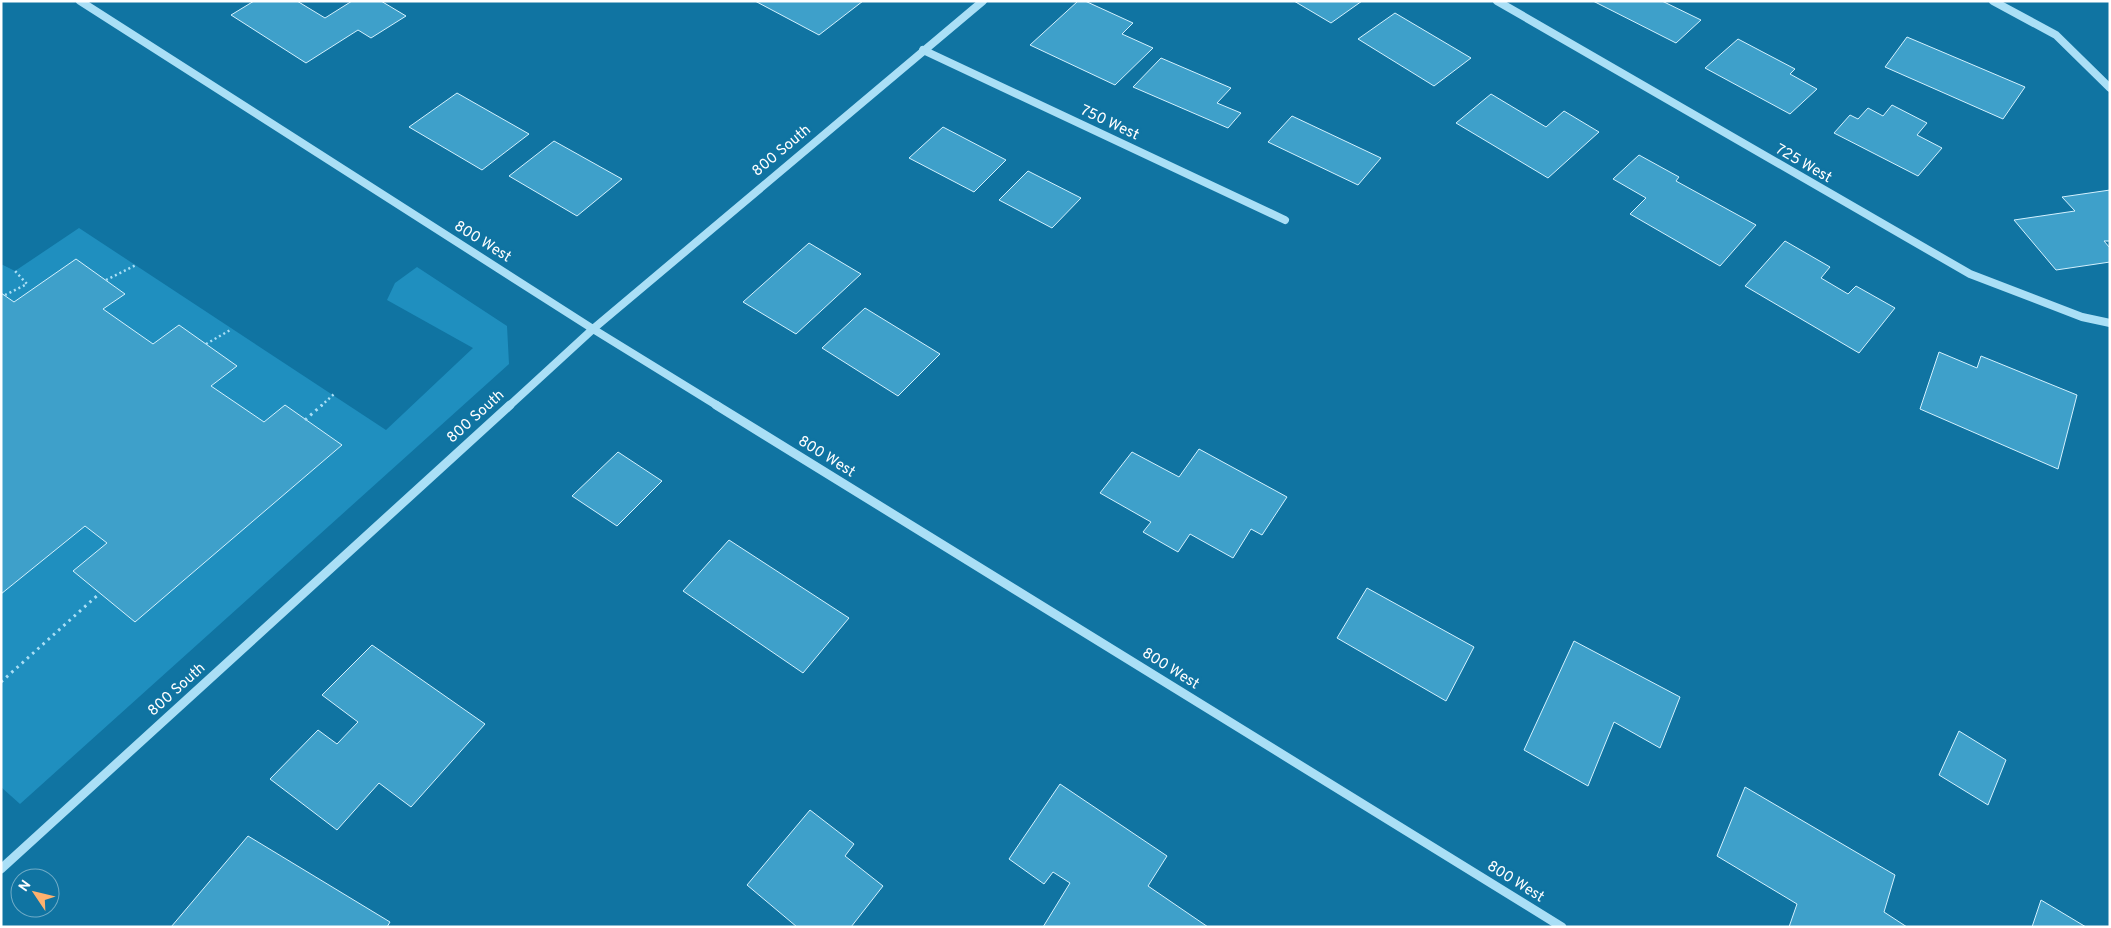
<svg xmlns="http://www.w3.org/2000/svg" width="2111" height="928" font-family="Overpass,sans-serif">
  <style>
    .green { fill: #1f8fbf }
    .building { fill: #3ea0ca; stroke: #d3f1fe }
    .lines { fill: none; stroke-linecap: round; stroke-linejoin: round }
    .path-far1 { stroke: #aadff6; stroke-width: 2.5; stroke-dasharray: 2 3; stroke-linecap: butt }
    .path { stroke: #aadff6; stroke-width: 3; stroke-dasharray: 2.5 4.5; stroke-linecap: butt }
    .minor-far1 { stroke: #aadff6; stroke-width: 8 }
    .minor { stroke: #aadff6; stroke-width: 9 }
    .labels { text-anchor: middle; stroke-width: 5; stroke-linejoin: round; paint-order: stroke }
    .street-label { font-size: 15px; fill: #fff; stroke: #1074a2 }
  </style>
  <rect width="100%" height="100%" fill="#1074a2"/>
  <path class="green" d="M79,228L386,430L473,348L387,300L395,283L417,267L507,326L509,364L20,804L1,787V264L15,271Z"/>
  <path class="building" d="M254,1H297L325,18L352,1H381L406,16L371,38L358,30L306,63L231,15Z
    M755,1H863L819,35Z
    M1078,1H1085L1133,23L1122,34L1153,48L1115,85L1030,45Z
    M1294,1H1362L1331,23Z
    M1593,1H1662L1701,20L1676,43Z
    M1395,13L1471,58L1434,86L1358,39Z
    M1907,37L2025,87L2003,119L1885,67Z
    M1738,39L1795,69L1790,74L1817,89L1790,114L1705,68Z
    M1161,58L1231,88L1217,103L1241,113L1228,128L1133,87Z
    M457,93L529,134L482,170L409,127Z
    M1491,94L1546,127L1564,111L1599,132L1548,178L1456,123Z
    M1892,105L1927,123L1917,135L1942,148L1918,176L1834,133L1850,115L1858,119L1868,108L1883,116Z
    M1292,116L1381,158L1358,185L1268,142Z
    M943,127L1006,160L974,192L909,158Z
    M554,141L622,179L577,216L509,176Z
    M1639,155L1679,177L1676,181L1756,225L1720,266L1630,214L1646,198L1613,179Z
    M1028,171L1081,198L1052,228L999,200Z
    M2110,190V241H2104L2110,248V262L2056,270L2014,220L2075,211L2062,197Z
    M1785,241L1830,267L1821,278L1848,294L1856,286L1895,308L1859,353L1745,286Z
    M809,243L861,274L796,334L743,302Z
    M76,259L125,294L103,309L153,344L179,325L237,366L211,386L264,422L285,405L342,445L135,622L73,571L107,543L85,526L1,594V293L14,302Z
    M865,308L940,354L898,396L822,348Z
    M1939,352L1977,368L1981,356L2077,395L2058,469L1920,409Z
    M1199,449L1287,497L1262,535L1251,529L1233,558L1190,534L1178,552L1143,532L1151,522L1100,493L1132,452L1179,477Z
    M618,452L662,481L617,526L572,496Z
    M729,540L849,618L803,673L683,591Z
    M1367,588L1474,647L1446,701L1337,638Z
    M1574,641L1680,697L1660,748L1614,722L1588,786L1524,750Z
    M372,645L485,724L411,807L379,783L337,830L270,779L318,730L337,744L358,722L322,695Z
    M1959,731L2006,760L1988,805L1939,775Z
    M1060,784L1167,856L1148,886L1208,927H1043L1070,883L1053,872L1044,884L1009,859Z
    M1745,787L1895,875L1884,912L1907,927H1789L1797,904L1717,856Z
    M810,810L854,844L845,856L883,886L851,927H797L747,885Z
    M248,836L390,922L387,927H171Z
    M2041,900L2086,927H2032Z"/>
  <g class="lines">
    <path class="path-far1" d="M106,280L136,265
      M5,295L27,284L15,271
      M206,344L232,329
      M321,406L334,394"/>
    <path class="path" d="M305,420L322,405
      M1,682L100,593"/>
    <path class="minor-far1" d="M80,1L593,329L718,406
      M1497,1L1970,274L2082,317L2110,323
      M1993,1L2056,35L2110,88
      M923,50L1285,220
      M509,406L593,329L983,1"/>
    <path class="minor" d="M716,405L1562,927
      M1,869L510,405"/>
  </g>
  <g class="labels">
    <g class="street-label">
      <text transform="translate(1110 122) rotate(25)" y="5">750 West</text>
      <text transform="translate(781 150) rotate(-40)" y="5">800 South</text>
      <text transform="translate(1804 163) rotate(30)" y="5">725 West</text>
      <text transform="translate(483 241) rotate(32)" y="5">800 West</text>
      <text transform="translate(475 416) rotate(-42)" y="5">800 South</text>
      <text transform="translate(827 456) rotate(32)" y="5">800 West</text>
      <text transform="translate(1171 668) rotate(32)" y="5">800 West</text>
      <text transform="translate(176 689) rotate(-42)" y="5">800 South</text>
      <text transform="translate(1516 881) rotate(32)" y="5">800 West</text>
    </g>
  </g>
  <rect width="2111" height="928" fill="none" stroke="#ffffff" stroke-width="5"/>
  <g transform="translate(35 893) rotate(305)"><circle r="24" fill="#1074a2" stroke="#70acc7"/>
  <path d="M0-4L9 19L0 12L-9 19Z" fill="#ffb16e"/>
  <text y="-8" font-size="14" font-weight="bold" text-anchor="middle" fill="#ffffff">N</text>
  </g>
</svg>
